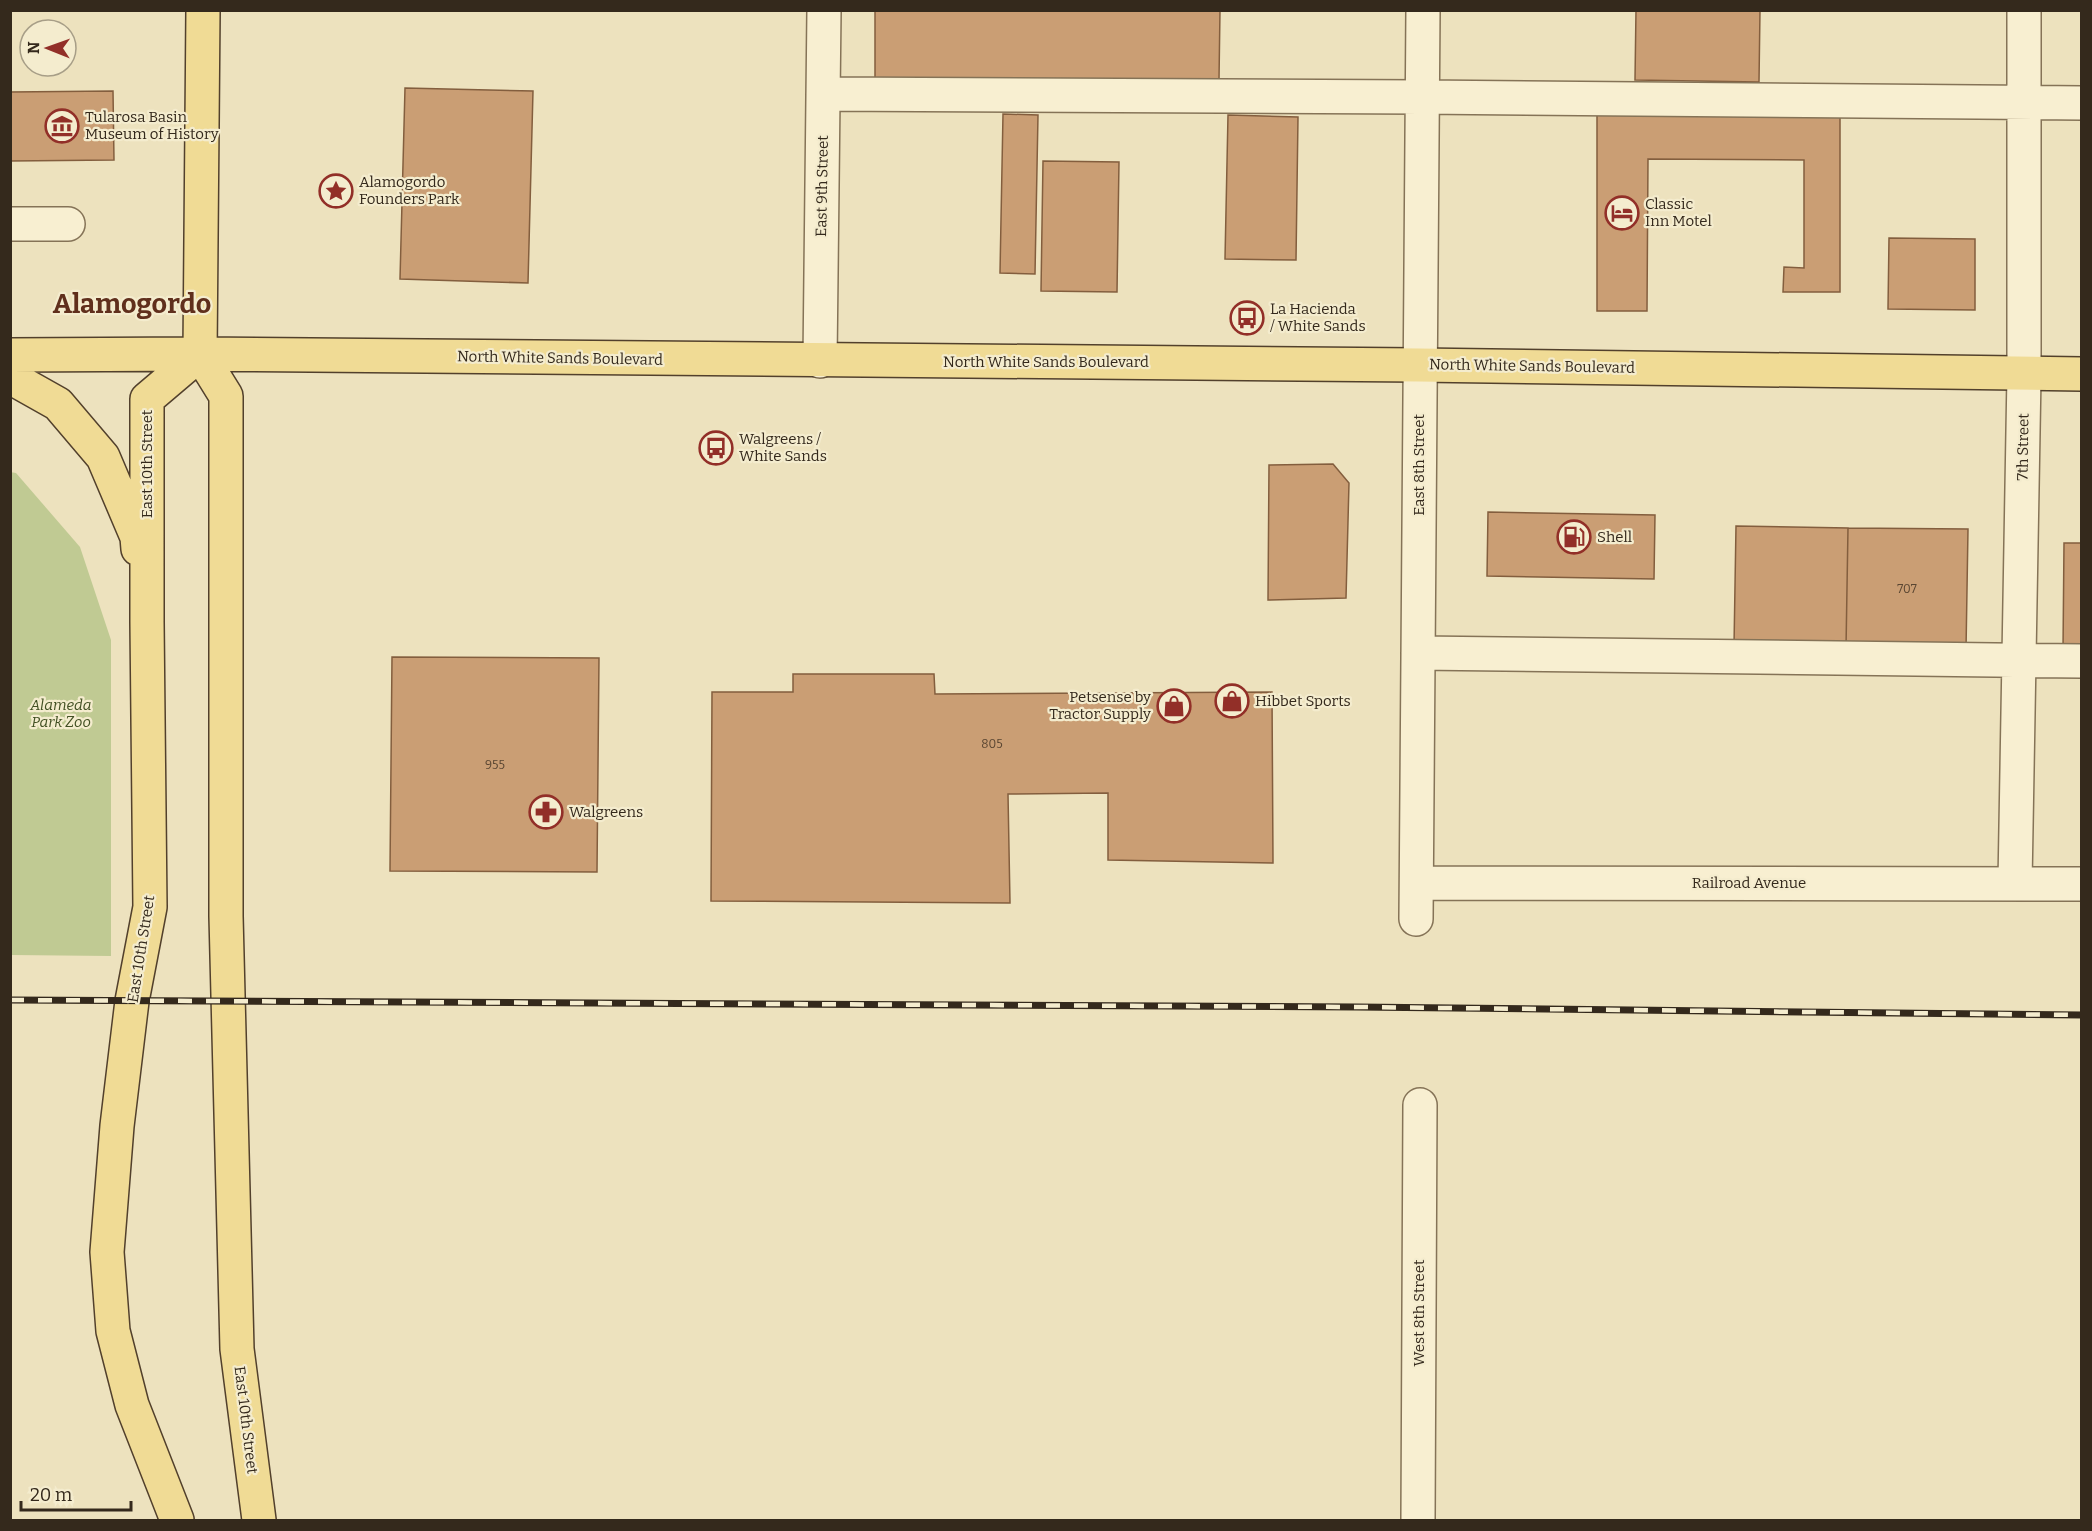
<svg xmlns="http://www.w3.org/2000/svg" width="2092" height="1531" font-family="Bitter,serif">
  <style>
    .green { fill: #c0ca93 }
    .building { fill: #ca9e74; stroke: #835e3e; stroke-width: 1.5 }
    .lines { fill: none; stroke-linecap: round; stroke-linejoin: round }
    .minor-casing { stroke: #857357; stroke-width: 36 }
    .major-casing { stroke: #52402c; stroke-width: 36 }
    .minor { stroke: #f8efd1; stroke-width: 33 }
    .major { stroke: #f0db95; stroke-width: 33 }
    .rail-casing { stroke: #34291c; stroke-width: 7 }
    .rail { stroke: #f4ecce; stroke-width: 4.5; stroke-dasharray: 14; stroke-linecap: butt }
    .labels { text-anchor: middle; stroke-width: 4.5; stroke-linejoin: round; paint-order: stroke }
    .number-label { font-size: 12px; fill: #5a4632 }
    .poi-label { font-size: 15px; fill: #34291c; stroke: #f4ecce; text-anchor: start }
    .street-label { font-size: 15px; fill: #34291c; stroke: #f4ecce }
    .park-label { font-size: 15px; font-style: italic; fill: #425023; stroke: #f4ecce }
    .town-label { font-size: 27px; font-weight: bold; fill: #602f1c; stroke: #f4ecce }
  </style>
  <rect width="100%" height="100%" fill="#ede2be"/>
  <path class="green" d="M10,472L16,473L80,547L111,640V956L11,955Z"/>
  <path class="building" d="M875,10H1220L1219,80L875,78Z
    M1636,10H1760L1759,82L1635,80Z
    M405,88L533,91L528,283L400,279Z
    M113,91L114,160L10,161V92Z
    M1597,106L1840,107V292H1783L1784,267L1804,268V160L1648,159L1647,311H1597Z
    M1003,114L1038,115L1035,274L1000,273Z
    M1228,115L1298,117L1296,260L1225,259Z
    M1043,161L1119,162L1117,292L1041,291Z
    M1889,238L1975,239V310L1888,309Z
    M1333,464L1349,483L1346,598L1268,600L1269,465Z
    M1488,512L1655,515L1654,579L1487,576Z
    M1736,526L1848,528L1846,648L1734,646Z
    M1848,528L1968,529L1966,650L1846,648Z
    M2064,543H2082V650H2063Z
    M392,657L599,658L597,872L390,871Z
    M793,674H934L935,694L1272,692L1273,863L1108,860V793L1008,794L1010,903L711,901L712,692H793Z"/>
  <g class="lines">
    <g class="minor-casing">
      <path id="minor" d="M823,94L1421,97L2082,103
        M10,224H68
        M820,361L824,10
        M1418,653L2082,661
        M1417,883L2082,884
        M2015,883L2024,375V10
        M1416,919L1423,10
        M1418,1520L1420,1105"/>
    </g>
    <g class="major-casing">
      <path id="major" d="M203,10L200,354L226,396V916L237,1349L259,1520
        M10,355L200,354L1419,365L2082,374
        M10,377L58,404L103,457L137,537L138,549
        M177,1520L132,1405L113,1331L107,1252L117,1126L132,1001L150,907L147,622V399L200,354"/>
    </g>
    <use href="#minor" class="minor"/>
    <use href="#major" class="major"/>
    <g class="rail-casing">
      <path id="rail" d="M10,1000L1357,1007L2082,1015"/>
    </g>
    <use href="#rail" class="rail"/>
  </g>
  <defs>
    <g id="museum-ring" transform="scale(1.725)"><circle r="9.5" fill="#f4ecce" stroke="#922f28" stroke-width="1.5"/><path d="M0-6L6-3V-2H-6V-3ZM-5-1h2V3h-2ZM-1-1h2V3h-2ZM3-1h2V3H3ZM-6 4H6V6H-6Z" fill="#922f28"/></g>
    <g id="sight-ring" transform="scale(1.725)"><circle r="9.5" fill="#f4ecce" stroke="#922f28" stroke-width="1.5"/><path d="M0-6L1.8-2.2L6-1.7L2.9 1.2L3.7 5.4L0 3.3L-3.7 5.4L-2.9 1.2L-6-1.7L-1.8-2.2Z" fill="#922f28"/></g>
    <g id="hotel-ring" transform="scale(1.725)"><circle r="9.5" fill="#f4ecce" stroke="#922f28" stroke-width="1.5"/><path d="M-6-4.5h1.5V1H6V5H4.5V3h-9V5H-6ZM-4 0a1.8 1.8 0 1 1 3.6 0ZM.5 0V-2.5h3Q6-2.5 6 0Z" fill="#922f28"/></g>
    <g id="bus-ring" transform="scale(1.725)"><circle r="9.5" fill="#f4ecce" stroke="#922f28" stroke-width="1.5"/><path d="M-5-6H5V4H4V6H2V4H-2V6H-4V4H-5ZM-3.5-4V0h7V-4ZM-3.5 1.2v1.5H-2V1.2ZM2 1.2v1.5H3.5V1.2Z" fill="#922f28"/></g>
    <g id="fuel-ring" transform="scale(1.725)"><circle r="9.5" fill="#f4ecce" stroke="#922f28" stroke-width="1.5"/><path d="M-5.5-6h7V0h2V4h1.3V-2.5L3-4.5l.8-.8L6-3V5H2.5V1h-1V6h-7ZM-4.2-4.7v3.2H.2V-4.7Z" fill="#922f28"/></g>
    <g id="shop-ring" transform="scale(1.725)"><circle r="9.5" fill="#f4ecce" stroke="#922f28" stroke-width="1.5"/><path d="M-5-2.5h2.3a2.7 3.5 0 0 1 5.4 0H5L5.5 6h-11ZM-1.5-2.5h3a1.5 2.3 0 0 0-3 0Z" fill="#922f28"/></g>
    <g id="pharmacy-ring" transform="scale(1.725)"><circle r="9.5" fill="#f4ecce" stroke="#922f28" stroke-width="1.5"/><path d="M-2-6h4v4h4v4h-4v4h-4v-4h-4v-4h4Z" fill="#922f28"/></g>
  </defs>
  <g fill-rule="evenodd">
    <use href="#museum-ring" x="62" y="126"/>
    <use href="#sight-ring" x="336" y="191"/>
    <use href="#hotel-ring" x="1622" y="213"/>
    <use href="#bus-ring" x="1247" y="318"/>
    <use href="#bus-ring" x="716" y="448"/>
    <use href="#fuel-ring" x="1574" y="537"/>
    <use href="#shop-ring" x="1232" y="701"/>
    <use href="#shop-ring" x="1174" y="706"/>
    <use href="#pharmacy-ring" x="546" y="812"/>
  </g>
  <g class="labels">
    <g class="number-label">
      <text x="1907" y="593">707</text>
      <text x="992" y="748">805</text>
      <text x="495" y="769">955</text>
    </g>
    <g class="poi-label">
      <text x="85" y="122">Tularosa Basin<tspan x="85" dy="17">Museum of History</tspan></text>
      <text x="359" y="187">Alamogordo<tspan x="359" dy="17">Founders Park</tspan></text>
      <text x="1645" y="209">Classic<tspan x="1645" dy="17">Inn Motel</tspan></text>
      <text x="1270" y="314">La Hacienda<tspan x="1270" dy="17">/ White Sands</tspan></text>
      <text x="739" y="444">Walgreens /<tspan x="739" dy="17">White Sands</tspan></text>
      <text x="1597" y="542">Shell</text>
      <text x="1151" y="702" text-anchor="end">Petsense by<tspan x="1151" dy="17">Tractor Supply</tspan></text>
      <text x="1255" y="706">Hibbet Sports</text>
      <text x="569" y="817">Walgreens</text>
    </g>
    <g class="street-label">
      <text transform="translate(822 186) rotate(-89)" y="5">East 9th Street</text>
      <text transform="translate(560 358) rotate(1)" y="5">North White Sands Boulevard</text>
      <text x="1046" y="367">North White Sands Boulevard</text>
      <text transform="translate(1532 366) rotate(1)" y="5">North White Sands Boulevard</text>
      <text transform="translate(2023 447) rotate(-89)" y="5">7th Street</text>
      <text transform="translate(147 464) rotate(-90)" y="5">East 10th Street</text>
      <text transform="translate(1419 465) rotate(-90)" y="5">East 8th Street</text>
      <text x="1749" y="888">Railroad Avenue</text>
      <text transform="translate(141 949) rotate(-81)" y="5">East 10th Street</text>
      <text transform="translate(1419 1313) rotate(-90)" y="5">West 8th Street</text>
      <text transform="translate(246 1420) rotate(83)" y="5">East 10th Street</text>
    </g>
    <g class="park-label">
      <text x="61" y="710">Alameda<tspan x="61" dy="17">Park Zoo</tspan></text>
    </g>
    <g class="town-label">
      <text x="132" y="313">Alamogordo</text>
    </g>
  </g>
  <rect width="2092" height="1531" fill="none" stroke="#34291c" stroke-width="24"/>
  <g transform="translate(48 48) rotate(271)"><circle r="28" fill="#f4ecce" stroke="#a79e87" stroke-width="1.5"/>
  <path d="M0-4.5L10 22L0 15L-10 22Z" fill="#922f28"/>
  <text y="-9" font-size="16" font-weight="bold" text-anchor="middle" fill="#34291c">N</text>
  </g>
  <path d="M21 1501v9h110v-9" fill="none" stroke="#34291c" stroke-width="3"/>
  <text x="30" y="1501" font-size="18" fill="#34291c" stroke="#f4ecce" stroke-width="4.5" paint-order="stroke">20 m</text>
</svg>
